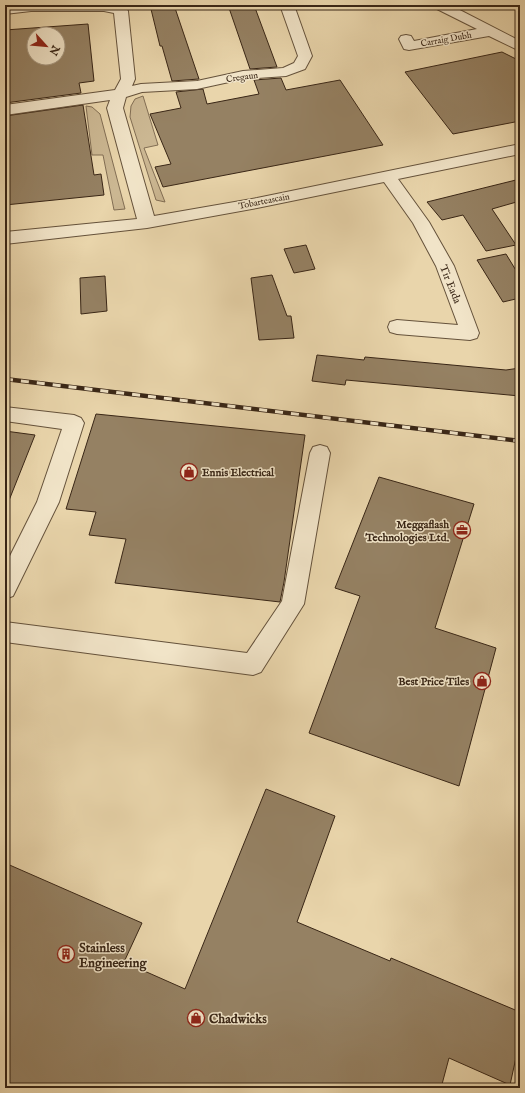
<svg xmlns="http://www.w3.org/2000/svg" width="525" height="1093" font-family="'IM FELL English',serif">
  <style>
    .green { fill: #cbb792; stroke: #826e54 }
    .building { fill: #958163; stroke: #392616; fill-rule: evenodd }
    .lines { fill: none; stroke-linecap: round; stroke-linejoin: round }
    .minor-casing { stroke: #65523b; stroke-width: 2 }
    .minor { fill: #f1e4c8; fill-rule: evenodd }
    .rail-casing { stroke: #392616; stroke-width: 4.5 }
    .rail { stroke: #f1e4c8; stroke-width: 3; stroke-dasharray: 8; stroke-linecap: butt }
    .labels { text-anchor: middle; stroke-width: 3; stroke-linejoin: round; paint-order: stroke }
    .far-street-label { font-size: 9px; fill: #392616; stroke: #f1e4c8 }
    .street-label { font-size: 11px; fill: #392616; stroke: #f1e4c8 }
    .poi-label { font-size: 11px; font-weight: bold; fill: #392616; stroke: #f1e4c8; text-anchor: end }
    .near-poi-label { font-size: 13px; font-weight: bold; fill: #392616; stroke: #f1e4c8; text-anchor: start }
  </style>
  <rect width="100%" height="100%" fill="#e9d5ab"/>
  <filter id="stains"><feTurbulence type="fractalNoise" baseFrequency=".005" numOctaves="4"/><feColorMatrix values="0 0 0 0 .2 0 0 0 0 .09 0 0 0 0 .02 0 0 0 .5 -.17"/></filter>
  <radialGradient id="worn" r=".72"><stop offset=".6" stop-color="#630" stop-opacity="0"/><stop offset="1" stop-color="#630" stop-opacity=".3"/></radialGradient>
  <path class="green" d="M143,96L158,145L144,148L165,202L156,200L130,117L131,106L135,99Z
    M86,106L92,107L100,114L125,209L114,210L103,155H92Z"/>
  <path class="building" d="M150,5H174L199,79L172,81L162,46H160Z
    M228,5H254L277,67L250,69Z
    M88,24L94,81L79,83L81,93L5,103V30ZM34,34H58V58H34Z
    M502,52L520,61V121L453,134L405,72Z
    M281,78L286,90L340,80L383,145L163,187L155,167L171,164L150,114L181,108L176,92L203,89L207,104L259,94L254,80Z
    M83,105L94,175L101,174L104,195L5,205V116Z
    M520,179V201L492,209L516,245L486,251L463,215L442,220L427,202Z
    M306,245L315,269L294,273L284,249Z
    M506,254L520,277V298L503,302L477,260Z
    M272,275L287,316H291L294,338L259,340L251,278Z
    M105,276L107,311L81,314L80,278Z
    M317,355L364,360L365,357L506,370L520,368V396L346,380L345,385L312,381Z
    M96,414L305,435L284,582L280,602L115,583L126,539L89,535L96,512L66,509Z
    M5,431L35,435L6,508H5Z
    M379,477L474,504L435,628L496,648L459,786L309,733L360,596L335,588Z
    M266,789L335,816L297,922L390,961L391,958L520,1012V1039L510,1085L449,1058L441,1088H5V863L142,923L124,962L185,989Z"/>
  <g class="lines">
    <g class="minor-casing">
      <path id="minor" d="M13,5H118L126,8L128,11L135,79L132,86L141,84L197,81L243,71L283,68L294,63L298,56L280,5H294L312,56L305,69L286,76L243,79L197,89L142,92L126,97L123,108L154,216L257,198L520,144V154L398,179L429,222L454,266L479,333L477,338L470,340L397,334L390,332L388,327L390,322L397,320L458,325L436,266L413,223L384,182L257,208L147,228L5,244V232L137,219L107,108L110,100L5,115V105L115,90L121,79L114,13L104,11H31L5,14V6Z
        M433,5H450L520,41V51L489,36L409,50L404,49L399,39L401,36L406,35L411,36L414,41L477,29L435,8Z
        M5,407L74,415L81,418L84,423L59,502L13,596L5,599V566L37,502L62,429L5,421Z
        M320,445L327,447L330,453L304,604L261,672L253,675L5,642V622L247,653L282,601L310,453L313,447Z"/>
    </g>
    <use href="#minor" class="minor"/>
    <g class="rail-casing">
      <path id="rail" d="M5,379L520,441"/>
    </g>
    <use href="#rail" class="rail"/>
  </g>
  <defs>
    <g id="shop-ring" transform="scale(0.9)"><circle r="9.5" fill="#f1e4c8" stroke="#8f2418" stroke-width="1.5"/><path d="M-5-2.5h2.3a2.7 3.5 0 0 1 5.4 0H5L5.5 6h-11ZM-1.5-2.5h3a1.5 2.3 0 0 0-3 0Z" fill="#8f2418"/></g>
    <g id="office-ring" transform="scale(0.9)"><circle r="9.5" fill="#f1e4c8" stroke="#8f2418" stroke-width="1.5"/><path d="M-6-3h4V-5.5h4V-3h4V5H-6ZM-1-4.5V-3h2v-1.5ZM-6 0V1H6V0Z" fill="#8f2418"/></g>
    <g id="building-ring" transform="scale(0.9)"><circle r="9.5" fill="#f1e4c8" stroke="#8f2418" stroke-width="1.5"/><path d="M-4-6H4V6H1V3H-1V6H-4ZM-2.5-4.3h1.7v1.8h-1.7ZM.8-4.3h1.7v1.8H.8ZM-2.5-1h1.7V.8h-1.7ZM.8-1h1.7V.8H.8Z" fill="#8f2418"/></g>
  </defs>
  <g fill-rule="evenodd">
    <use href="#shop-ring" x="189" y="472"/>
    <use href="#office-ring" x="462" y="530"/>
    <use href="#shop-ring" x="482" y="681"/>
    <use href="#building-ring" x="66" y="954"/>
    <use href="#shop-ring" x="196" y="1018"/>
  </g>
  <g class="labels">
    <g class="far-street-label">
      <text transform="translate(446 39) rotate(-10)" y="3">Carraig Dubh</text>
      <text transform="translate(242 77) rotate(-8)" y="3">Cregaun</text>
      <text transform="translate(264 201) rotate(-11)" y="3">Tobarteascain</text>
    </g>
    <g class="street-label">
      <text transform="translate(451 284) rotate(68)" y="4">Tir Eada</text>
    </g>
    <g class="poi-label">
      <text x="202" y="476" text-anchor="start">Ennis Electrical</text>
      <text x="449" y="528">Meggaflash<tspan x="449" dy="13">Technologies Ltd.</tspan></text>
      <text x="469" y="685">Best Price Tiles</text>
    </g>
    <g class="near-poi-label">
      <text x="79" y="952">Stainless<tspan x="79" dy="15">Engineering</tspan></text>
      <text x="209" y="1023">Chadwicks</text>
    </g>
  </g>
  <rect width="525" height="1093" fill="none" stroke="#e9d5ab" stroke-width="20"/>
  <rect x="6" y="6" width="513" height="1081" fill="none" stroke="#392616" stroke-width="2"/>
  <rect x="10" y="10" width="505" height="1073" fill="none" stroke="#392616"/>
  <g transform="translate(46 46) rotate(117)"><circle r="19" fill="#f1e4c8" stroke="#a79881"/>
  <path d="M0-3L7 15L0 10L-7 15Z" fill="#8f2418"/>
  <text y="-6" font-size="11" font-weight="bold" text-anchor="middle" fill="#392616">N</text>
  </g>
  <rect width="100%" height="100%" filter="url(#stains)"/>
  <rect width="100%" height="100%" fill="url(#worn)"/>
</svg>
